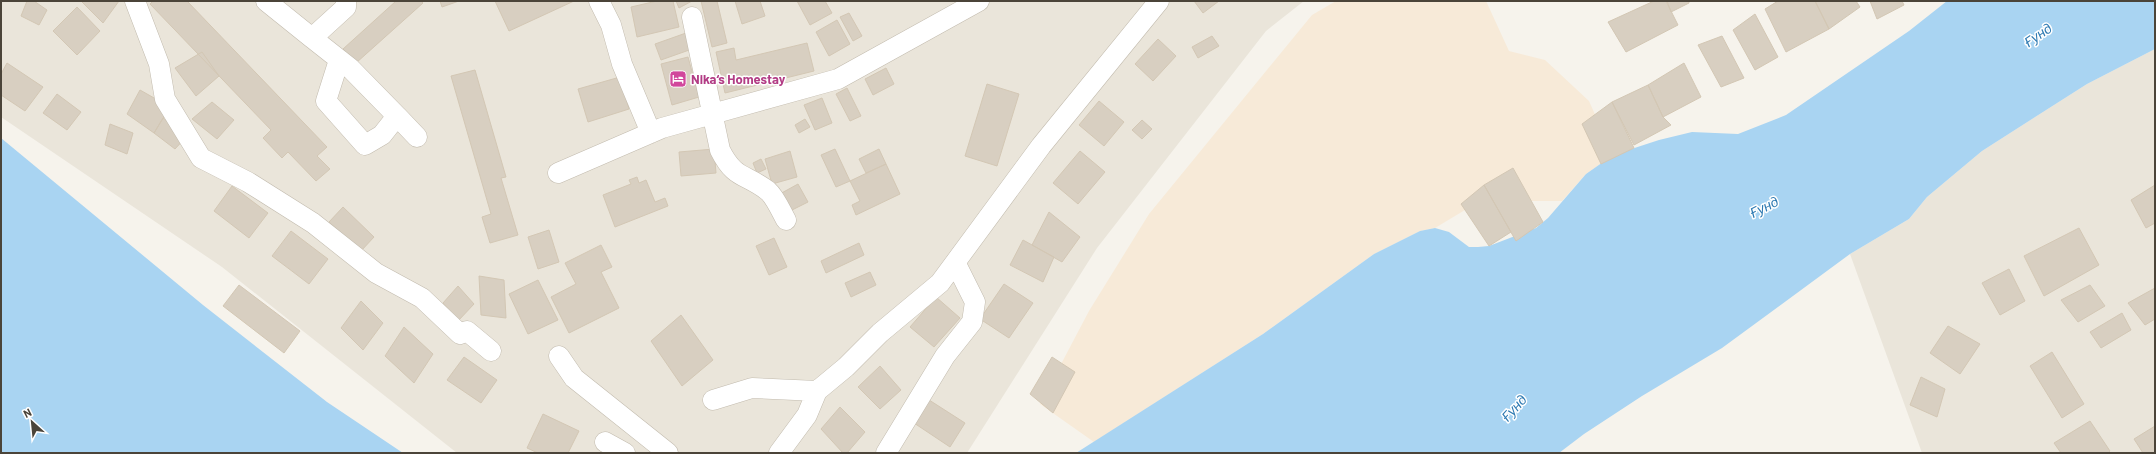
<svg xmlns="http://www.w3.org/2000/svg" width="2156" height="454" font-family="Barlow,sans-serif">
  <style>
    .residential { fill: #eae5da }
    .commercial { fill: #f7ead8 }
    .water { fill: #a9d4f2 }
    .building { fill: #d8cfc1; stroke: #d3c7b4 }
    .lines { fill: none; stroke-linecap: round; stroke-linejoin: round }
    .minor-casing { stroke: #c2bbae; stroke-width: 21 }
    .minor { stroke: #fff; stroke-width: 20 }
    .labels { text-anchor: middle; stroke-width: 3; stroke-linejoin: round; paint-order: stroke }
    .hotel-label { font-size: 13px; font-weight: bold; fill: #b23c85; stroke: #fff; text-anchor: start }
    .water-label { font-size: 14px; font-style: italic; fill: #2e7ab2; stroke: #fff }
  </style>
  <rect width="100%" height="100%" fill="#f6f3ec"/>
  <path class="residential" d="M1,1H1304L1266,31L1097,248L967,453H457L222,267L1,117Z
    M2155,49V453H1922L1850,254L1909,219L1927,197L1982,151L2087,84Z"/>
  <path class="commercial" d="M1336,1H1486L1509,51L1545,60L1589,101L1613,155L1586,174L1562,201H1480L1435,228L1420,231L1374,254L1263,334L1094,442L1040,404L1089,311L1149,214L1312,15Z"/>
  <path class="water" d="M1947,1H2155V49L2087,84L1982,151L1927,197L1909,219L1850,254L1722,348L1642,396L1584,434L1559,453H1076L1263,334L1374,254L1420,231L1435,228L1449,232L1469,247H1478L1489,246L1536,228L1548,218L1586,174L1613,155L1659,140L1692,132L1738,134L1786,115L1909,31Z
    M1,138L203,305L327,402L403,453H1Z"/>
  <path class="building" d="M27,1H34L47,10L39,25L21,16Z
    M81,1H119L103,23Z
    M153,1H187L327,147L317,156L330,169L316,181L288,152L282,158L263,138L271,130L150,4Z
    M396,1H421L423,3L356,63L343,49Z
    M440,1H459L442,7Z
    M495,1H574L509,31Z
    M657,1H673L679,27L637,37L631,7Z
    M676,1H692L679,8Z
    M701,1H717L727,43L712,47Z
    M735,1H760L765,16L742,24Z
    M797,1H825L832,13L810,25Z
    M1194,1H1219L1203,13Z
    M1654,1H1666L1678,25L1626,52L1608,22Z
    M1667,1H1689V3L1671,12Z
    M1778,1H1815L1829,29L1786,52L1765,9Z
    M1815,1H1856L1860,7L1829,29Z
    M1870,1H1902L1904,5L1877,19Z
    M77,7L100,31L77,55L53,31Z
    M849,13L862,36L853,41L840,17Z
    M1755,14L1778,57L1755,70L1733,30Z
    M837,20L850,44L829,56L816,32Z
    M686,33L692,49L661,60L655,44Z
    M1212,36L1219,46L1198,58L1192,47Z
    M1722,36L1744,78L1721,87L1698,45Z
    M1158,39L1176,56L1153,81L1135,64Z
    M807,43L814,71L725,93L716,52L734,48L736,60Z
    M202,52L219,76L196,96L175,68Z
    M688,57L699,97L672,105L661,64Z
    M7,63L43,87L25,111L1,95V74Z
    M1684,63L1701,97L1663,117L1648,85Z
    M886,68L894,84L873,95L865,79Z
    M475,70L506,177L501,178L518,235L490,243L482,217L491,214L451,76Z
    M620,77L629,109L588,122L578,89Z
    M987,84L1019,94L997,166L965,156Z
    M1648,85L1663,117L1671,125L1634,145L1612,102Z
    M847,88L861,116L850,121L836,94Z
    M140,90L170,107L154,133L127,114Z
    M57,94L81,112L67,130L43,113Z
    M822,98L832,123L815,130L804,105Z
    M1099,101L1124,122L1104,146L1079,125Z
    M212,102L234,120L217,139L192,119Z
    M1612,102L1634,148L1601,164L1582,124Z
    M163,118L187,136L175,149L154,133Z
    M805,119L810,127L799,133L795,125Z
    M1142,120L1152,129L1142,139L1132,130Z
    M110,124L133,133L127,154L105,145Z
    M714,149L716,173L681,176L679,152Z
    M835,149L850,181L836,187L821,155Z
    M879,149L886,164L866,173L859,159Z
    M790,151L797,177L772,184L765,159Z
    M1080,151L1105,172L1078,204L1053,183Z
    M761,159L766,169L757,173L753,163Z
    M886,164L900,194L856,215L852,205L860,201L850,181Z
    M1513,168L1543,222L1516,241L1484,185Z
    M637,177L639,183L646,180L655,202L665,198L668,206L615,227L603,195L631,184L629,180Z
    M798,184L808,202L788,212L778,195Z
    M1484,185L1511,232L1489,246L1461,204Z
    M2155,185V223L2146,228L2131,200Z
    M232,186L268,213L249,238L214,211Z
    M343,207L374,237L361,251L329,222Z
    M1049,212L1080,237L1062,262L1032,245Z
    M2079,228L2099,265L2044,296L2024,256Z
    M549,230L559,262L538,269L528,237Z
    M291,231L328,259L309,284L272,256Z
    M774,238L787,267L769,275L756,246Z
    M1023,240L1054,257L1043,282L1010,265Z
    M859,243L864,255L826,273L821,261Z
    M601,245L612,267L601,272L619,308L569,333L551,297L576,284L565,263Z
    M2009,269L2025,301L2000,315L1982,283Z
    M870,272L876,285L851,297L845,283Z
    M479,276L504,280L506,318L481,315Z
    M538,280L558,320L528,334L509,294Z
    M1004,284L1033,303L1009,338L980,319Z
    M239,285L300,331L284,353L223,306Z
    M2090,285L2105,306L2078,322L2061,300Z
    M458,286L474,304L458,321L443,303Z
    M2155,288V319L2145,325L2128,303Z
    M936,297L960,318L934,347L910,327Z
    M361,301L383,323L363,350L341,328Z
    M2122,313L2131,330L2101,348L2090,332Z
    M681,315L713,360L682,386L651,341Z
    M1948,326L1980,344L1960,374L1930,353Z
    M404,327L433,354L414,383L385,356Z
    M2052,352L2084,404L2062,418L2030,366Z
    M464,357L497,380L481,403L447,380Z
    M1052,357L1075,372L1053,413L1030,394Z
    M880,366L901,390L880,409L858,387Z
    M1921,377L1945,389L1937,417L1910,405Z
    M926,398L965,423L950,447L911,421Z
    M840,407L865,432L847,453H843L821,429Z
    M543,414L579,431L568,453H538L527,448Z
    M2090,421L2110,451L2108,453H2061L2054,443Z
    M2155,426V453H2143L2134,439Z"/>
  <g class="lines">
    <g class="minor-casing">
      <path id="minor" d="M135,1L159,64L165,99L201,158L248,182L313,223L376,273L422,298L460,334L467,331L491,351
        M266,1L312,38L346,7V1
        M599,1L611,25L622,64L651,133
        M692,17L720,150C735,180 745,173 768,191C775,197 781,211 786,220
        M312,38L350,68L397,116L382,135L365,145L326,101L339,60
        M397,116L417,137
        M558,173L662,128L838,79L979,1
        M559,356L574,378L668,453
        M713,400L752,388L817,391
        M605,442L625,453
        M779,453L807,415L817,391L846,367L880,333L940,283L1041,146L1159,1
        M886,453L945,356L972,322L975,302L956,264"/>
    </g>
    <use href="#minor" class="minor"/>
  </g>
  <defs>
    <g id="hotel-square" transform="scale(0.9)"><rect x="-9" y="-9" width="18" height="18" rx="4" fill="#d1479c" stroke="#fff"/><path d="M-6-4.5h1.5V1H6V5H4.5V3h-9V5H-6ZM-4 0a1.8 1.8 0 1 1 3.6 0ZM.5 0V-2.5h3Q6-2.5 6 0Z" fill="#fff"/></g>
  </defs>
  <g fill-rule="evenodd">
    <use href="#hotel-square" x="678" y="79"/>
  </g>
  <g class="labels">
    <g class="hotel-label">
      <text x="691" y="84">Nika‘s Homestay</text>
    </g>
    <g class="water-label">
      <text transform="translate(2038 35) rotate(-35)" y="5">Ғунд</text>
      <text transform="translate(1764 207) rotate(-27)" y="5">Ғунд</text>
      <text transform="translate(1514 408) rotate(-48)" y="5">Ғунд</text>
    </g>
  </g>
  <rect width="2156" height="454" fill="none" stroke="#4b4439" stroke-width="4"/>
  <g transform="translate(32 422) rotate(333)" stroke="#ffffff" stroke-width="3" paint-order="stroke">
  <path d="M0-3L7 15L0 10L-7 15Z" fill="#4b4439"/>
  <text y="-6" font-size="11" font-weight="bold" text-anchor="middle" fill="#4b4439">N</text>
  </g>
</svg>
